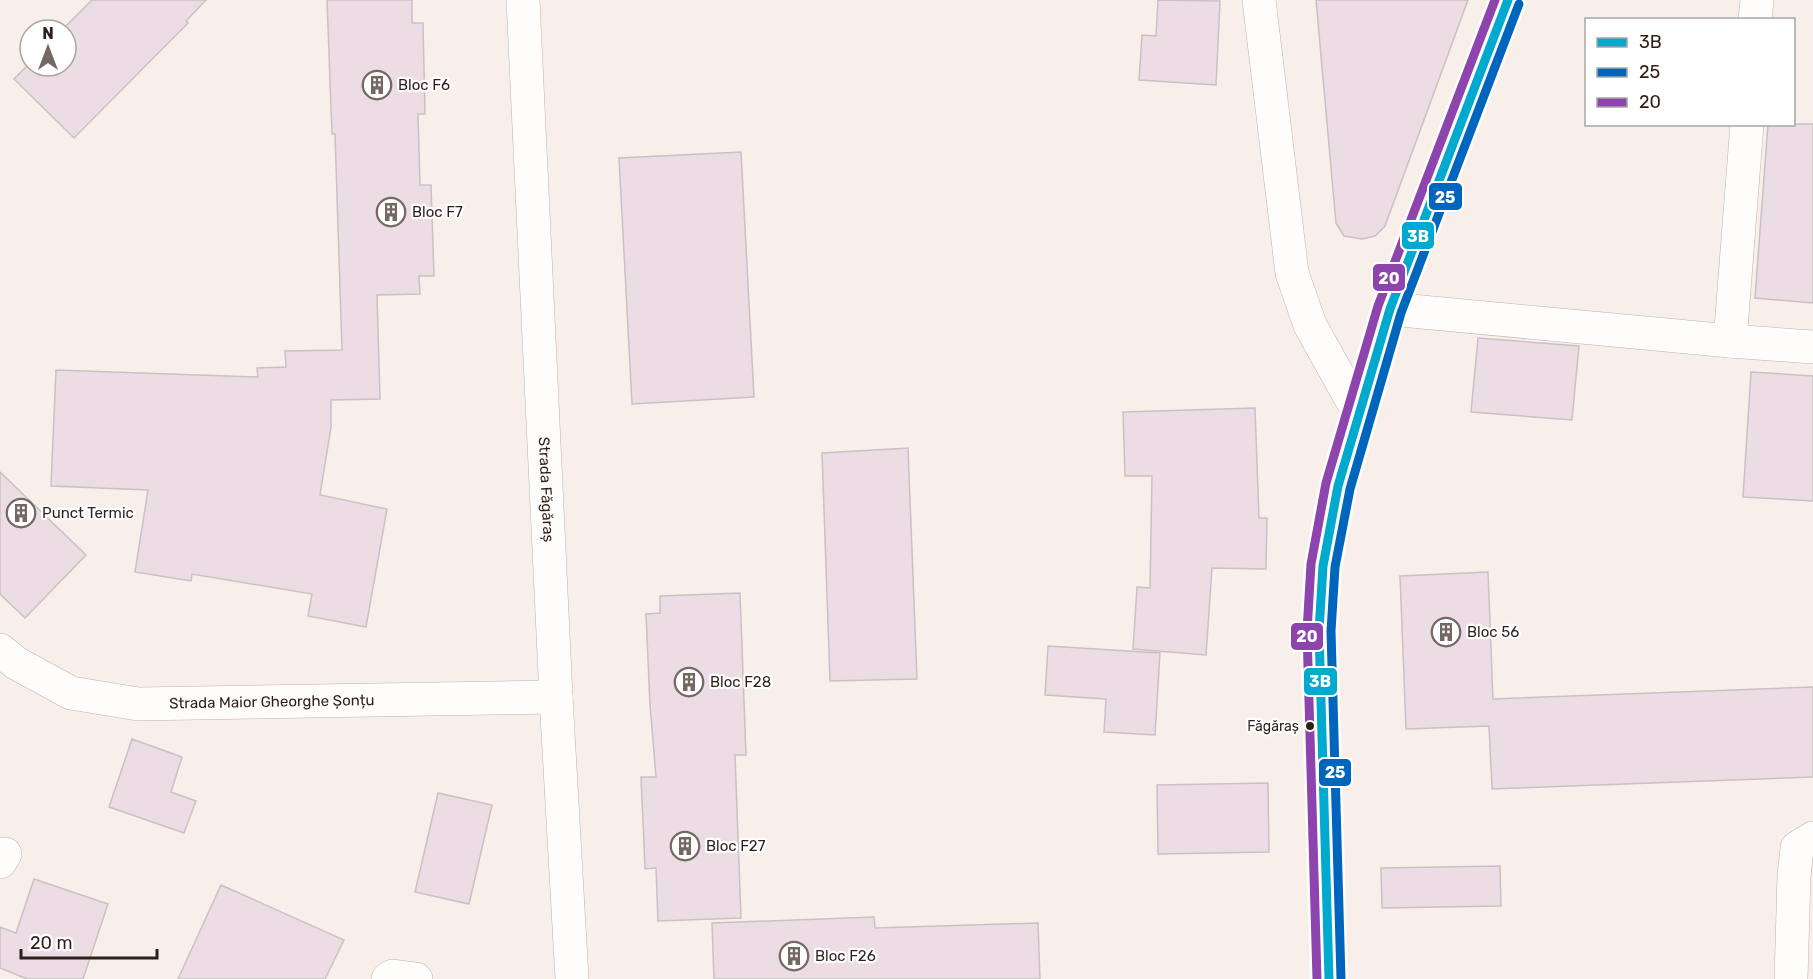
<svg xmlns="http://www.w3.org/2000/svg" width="1813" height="979" font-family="Rubik,sans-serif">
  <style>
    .building { fill: #ecdce3; stroke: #cbc0c3; stroke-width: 1.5 }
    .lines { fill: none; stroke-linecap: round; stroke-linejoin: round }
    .minor-casing { stroke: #bdb2ae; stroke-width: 34 }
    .major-casing { stroke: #d3cdca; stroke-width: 34 }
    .minor { stroke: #fefdfc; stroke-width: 33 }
    .major { stroke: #ebf0ed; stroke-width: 33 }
    .bus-1-casing { stroke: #fff; stroke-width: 14 }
    .bus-2-casing { stroke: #fff; stroke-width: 14 }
    .bus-3-casing { stroke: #fff; stroke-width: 14 }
    .bus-1 { stroke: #00a9ce; stroke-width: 9 }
    .bus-2 { stroke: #0065bd; stroke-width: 9 }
    .bus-3 { stroke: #8e44ad; stroke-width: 9 }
    .bus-dot { fill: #2e1f1a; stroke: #fff; stroke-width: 2 }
    .labels { text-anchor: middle; stroke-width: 4.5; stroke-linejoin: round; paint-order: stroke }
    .bus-label { font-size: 14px; fill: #2e1f1a; stroke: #fff; text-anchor: end }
    .poi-label { font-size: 15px; fill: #2e1f1a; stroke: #fff; text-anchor: start }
    .street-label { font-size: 15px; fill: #2e1f1a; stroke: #fff }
    .line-badge { stroke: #fff; stroke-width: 2 }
    .badge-label { font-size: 16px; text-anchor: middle; font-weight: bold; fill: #fff }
  </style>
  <rect width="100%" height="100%" fill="#f8efeb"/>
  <path class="building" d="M92,0H206L186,21L188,23L74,138L14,79L30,63V66H66V30H62Z
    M327,0H412V23H423L425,114H418L420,185H431L434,276H419L420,294L377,295L380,399L331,400V427L320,495L387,509L366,627L308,616L312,594L192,574L191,581L135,572L148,490L51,486L56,370L258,377L257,368L286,367L285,351L342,350L335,134H332Z
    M1158,0L1220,1L1216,85L1139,80L1142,35L1156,36Z
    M1316,0H1468L1385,226L1375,236L1362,239L1344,236L1336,223Z
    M1768,124H1813V303L1755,298Z
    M741,152L754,397L632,404L619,158Z
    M1478,338L1579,346L1572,420L1471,412Z
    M1751,372L1813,376V501L1743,497Z
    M1255,408L1259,518H1267L1266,569L1212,568L1206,655L1133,649L1137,587L1150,588L1152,476H1125L1123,412Z
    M908,448L917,679L830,681L822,453Z
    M0,472L86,555L25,618L0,594Z
    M1488,572L1493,699L1813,687V777L1492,789L1489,726L1406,729L1400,576Z
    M740,593L746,755H735L741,918L658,921L656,868L645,869L641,777H656L650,705L646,614L660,613V596Z
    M1048,646L1160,653L1155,735L1104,732L1106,699L1045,695Z
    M132,739L182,757L171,792L196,801L184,833L109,807Z
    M1268,783L1269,852L1158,854L1157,785Z
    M438,793L492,805L469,904L415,892Z
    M1500,866L1501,906L1382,908L1381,868Z
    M34,879L108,904L83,979H27L0,968V927L16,933Z
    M221,885L344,940L325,979H178Z
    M874,917L875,928L1038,923L1040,979H714L712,923Z"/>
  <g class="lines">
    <g class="minor-casing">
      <g id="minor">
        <path id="s1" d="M523,0L556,697L572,979"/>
        <path d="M1259,0L1292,273L1310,325L1359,413"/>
        <path d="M1755,20L1757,0"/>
        <path d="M1390,309L1730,341L1813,347"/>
        <path d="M1730,341L1747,124"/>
        <path id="s2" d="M0,650L16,663L71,693L138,704L556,697"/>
        <path d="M0,862L5,854"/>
        <path d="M388,979L393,976L416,979"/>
        <path d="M1791,979L1794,876L1797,848L1813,838"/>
      </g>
    </g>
    <g class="major-casing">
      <path id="major" d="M1329,979L1319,631L1323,566L1338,486L1390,309L1508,0"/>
    </g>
    <use href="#minor" class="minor"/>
    <use href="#major" class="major"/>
    <g class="bus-1-casing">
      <path id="bus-1" d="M1329,979L1319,631L1323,566L1338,486L1390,309L1508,0"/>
    </g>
    <g class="bus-2-casing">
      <path id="bus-2" d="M1341,979L1331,631L1335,567L1350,489L1401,313L1519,4"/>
    </g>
    <g class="bus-3-casing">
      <path id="bus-3" d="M1317,979L1307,631L1311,564L1326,483L1378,306L1495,0"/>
    </g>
    <use href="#bus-1" class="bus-1"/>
    <use href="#bus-2" class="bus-2"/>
    <use href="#bus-3" class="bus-3"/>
  </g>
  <defs>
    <g id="building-ring" transform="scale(1.5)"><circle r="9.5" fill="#fff" stroke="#756863" stroke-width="1.5"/><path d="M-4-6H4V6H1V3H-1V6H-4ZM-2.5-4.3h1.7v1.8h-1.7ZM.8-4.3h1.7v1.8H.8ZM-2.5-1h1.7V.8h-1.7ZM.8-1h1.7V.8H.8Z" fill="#756863"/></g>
  </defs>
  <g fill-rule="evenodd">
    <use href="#building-ring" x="377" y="85"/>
    <use href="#building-ring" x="391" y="212"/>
    <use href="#building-ring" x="21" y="513"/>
    <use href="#building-ring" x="1446" y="632"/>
    <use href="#building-ring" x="689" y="682"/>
    <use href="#building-ring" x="685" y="846"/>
    <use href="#building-ring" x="794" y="956"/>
  </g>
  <circle class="bus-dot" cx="1310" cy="726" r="5"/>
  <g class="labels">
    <g class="bus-label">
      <text x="1299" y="731">Făgăraș</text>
    </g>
    <g class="poi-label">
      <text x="398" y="90">Bloc F6</text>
      <text x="412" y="217">Bloc F7</text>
      <text x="42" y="518">Punct Termic</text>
      <text x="1467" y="637">Bloc 56</text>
      <text x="710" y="687">Bloc F28</text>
      <text x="706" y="851">Bloc F27</text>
      <text x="815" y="961">Bloc F26</text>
    </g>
    <g class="street-label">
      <text dy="5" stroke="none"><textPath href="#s1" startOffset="490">Strada Făgăraș</textPath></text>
      <text dy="5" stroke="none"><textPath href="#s2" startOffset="285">Strada Maior Gheorghe Șonțu</textPath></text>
    </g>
  </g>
  <g class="line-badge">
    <rect x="1428" y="182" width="35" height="29" rx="6" fill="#0065bd"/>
    <rect x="1401" y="221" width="34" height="29" rx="6" fill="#00a9ce"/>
    <rect x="1372" y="263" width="34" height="29" rx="6" fill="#8e44ad"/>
    <rect x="1290" y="622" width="34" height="29" rx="6" fill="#8e44ad"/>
    <rect x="1303" y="667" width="35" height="29" rx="6" fill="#00a9ce"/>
    <rect x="1318" y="758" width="34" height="29" rx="6" fill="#0065bd"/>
  </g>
  <g class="badge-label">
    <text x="1445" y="203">25</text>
    <text x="1418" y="242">3B</text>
    <text x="1389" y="284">20</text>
    <text x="1307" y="642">20</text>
    <text x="1320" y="687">3B</text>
    <text x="1335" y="778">25</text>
  </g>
  <rect x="1585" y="18" width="210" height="108" fill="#ffffff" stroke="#aba5a3" stroke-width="1.5"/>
  <rect x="1597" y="38" width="30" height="9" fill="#00a9ce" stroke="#aba5a3" stroke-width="1.5"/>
  <text x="1639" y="48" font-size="18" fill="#2e1f1a">3B</text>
  <rect x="1597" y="68" width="30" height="9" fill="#0065bd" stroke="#aba5a3" stroke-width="1.5"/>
  <text x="1639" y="78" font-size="18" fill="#2e1f1a">25</text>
  <rect x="1597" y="98" width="30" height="9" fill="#8e44ad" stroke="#aba5a3" stroke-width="1.5"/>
  <text x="1639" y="108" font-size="18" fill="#2e1f1a">20</text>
  <g transform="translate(48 48)"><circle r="28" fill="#ffffff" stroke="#aba5a3" stroke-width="1.5"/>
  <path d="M0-4.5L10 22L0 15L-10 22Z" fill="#756863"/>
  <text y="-9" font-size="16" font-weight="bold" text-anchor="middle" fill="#2e1f1a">N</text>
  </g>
  <path d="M21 949v9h136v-9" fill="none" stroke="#2e1f1a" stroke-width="3"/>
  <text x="30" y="949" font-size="18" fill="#2e1f1a" stroke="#ffffff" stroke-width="4.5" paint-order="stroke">20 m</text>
</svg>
